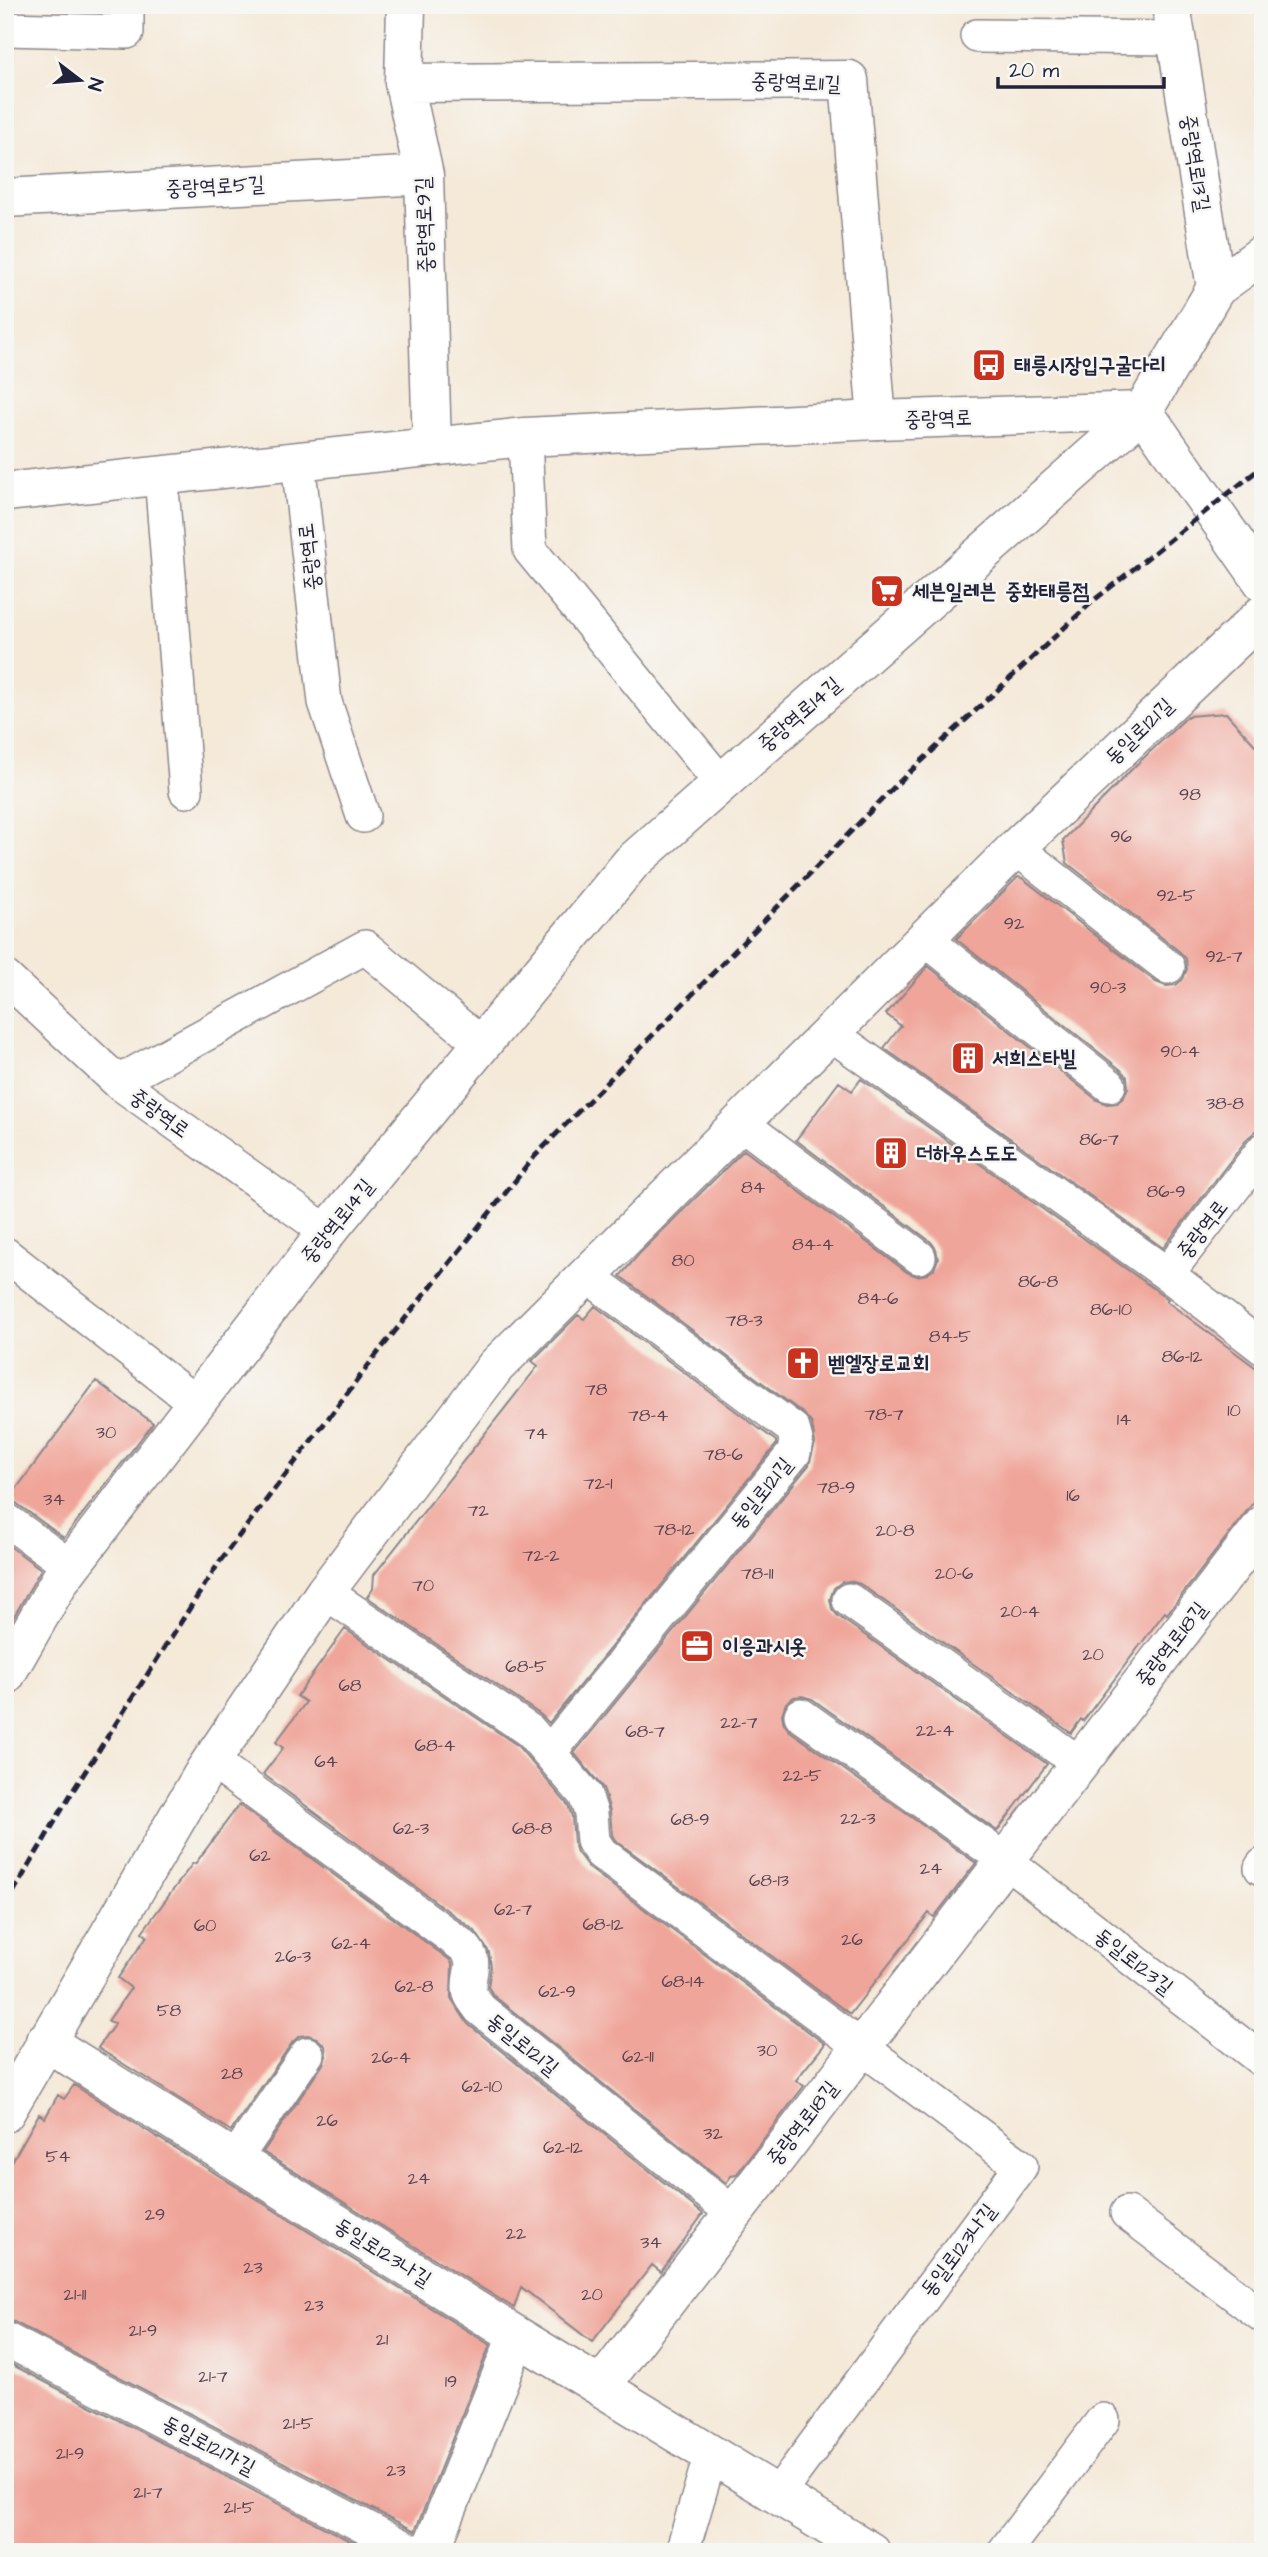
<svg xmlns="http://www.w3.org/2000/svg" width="1268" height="2557" font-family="'Architects Daughter','Poor Story',sans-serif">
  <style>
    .building { fill: #f0a59a }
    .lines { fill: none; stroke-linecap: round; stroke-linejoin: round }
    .service-casing { stroke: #8c868a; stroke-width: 36 }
    .minor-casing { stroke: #8c868a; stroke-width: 41 }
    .tertiary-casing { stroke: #8c868a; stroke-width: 41 }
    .service { stroke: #fff; stroke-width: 33 }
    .minor { stroke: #fff; stroke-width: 38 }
    .tertiary { stroke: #fff; stroke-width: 38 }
    .rail { stroke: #22223b; stroke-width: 5; stroke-dasharray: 10 5; stroke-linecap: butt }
    .labels { text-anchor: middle; stroke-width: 5; stroke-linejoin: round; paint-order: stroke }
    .number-label { font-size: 18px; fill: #564353 }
    .street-label { font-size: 21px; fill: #22223b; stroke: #f6f6f2 }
    .poi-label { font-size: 21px; font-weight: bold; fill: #22223b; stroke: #f6f6f2; text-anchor: start }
  </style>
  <rect width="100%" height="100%" fill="#f6f6f2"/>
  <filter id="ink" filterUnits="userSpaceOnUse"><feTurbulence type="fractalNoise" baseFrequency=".0143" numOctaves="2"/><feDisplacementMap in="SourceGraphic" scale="14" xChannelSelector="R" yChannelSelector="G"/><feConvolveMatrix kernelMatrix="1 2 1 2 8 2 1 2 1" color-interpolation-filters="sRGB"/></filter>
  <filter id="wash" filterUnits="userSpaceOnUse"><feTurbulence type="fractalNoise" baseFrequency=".00686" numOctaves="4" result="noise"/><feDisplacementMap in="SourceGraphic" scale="28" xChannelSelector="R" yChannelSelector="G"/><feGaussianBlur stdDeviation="1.57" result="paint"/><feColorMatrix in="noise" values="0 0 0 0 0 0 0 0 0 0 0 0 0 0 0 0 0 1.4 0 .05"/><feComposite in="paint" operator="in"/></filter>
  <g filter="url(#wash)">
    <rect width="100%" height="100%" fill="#f5e9d8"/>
    <g id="blocks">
      <path class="building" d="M1226,713L1263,754V1125L1248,1138L1163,1248L884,1048L901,1026L886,1014L928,966L1097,1100L1107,1104L1117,1103L1124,1097L1128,1087L1127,1077L1121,1070L956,939L1018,877L1022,878L1156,982L1166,986L1176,985L1183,979L1187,969L1186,959L1180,952L1067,863L1063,840L1135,766L1188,716Z
        M861,1079L1153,1288L1168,1299L1166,1301L1263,1373V1490L1167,1614L1165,1612L1083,1721L1081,1719L1071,1733L860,1584L850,1581L842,1582L834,1588L830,1599L832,1609L838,1616L1047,1764L997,1831L812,1699L802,1696L794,1697L786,1703L782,1714L784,1724L790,1731L976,1863L934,1917L929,1913L850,2014L615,1840L612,1835L610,1811L603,1788L574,1753L809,1465L815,1443L812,1424L804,1414L620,1276L639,1254L744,1150L907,1272L917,1276L927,1274L934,1269L938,1259L936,1249L931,1242L796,1140L839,1082L852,1091Z
        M595,1306L776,1441V1445L549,1723L541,1715L367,1597L373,1589L374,1575L538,1366L532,1361L578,1315L584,1319Z
        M96,1381L153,1423L64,1538L16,1503L8,1500Z
        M5,1543L41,1569L5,1632Z
        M345,1629L517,1745L568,1805L572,1817L574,1843L577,1852L589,1868L825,2044L796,2080L804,2086L736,2175L731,2176L726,2183L494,1996L488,1987L491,1967L489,1952L475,1931L263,1774L283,1748L276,1742L306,1702L297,1696Z
        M239,1805L450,1960L452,1964L451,1998L468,2024L703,2214L661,2272L652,2265L592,2342L521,2287L514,2308L263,2152L323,2064L326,2056L325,2046L317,2038L308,2035L299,2036L292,2043L231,2131L98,2048L115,2023L108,2021L131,1988L118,1978L147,1936L142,1932L193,1863L195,1864Z
        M74,2085L490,2345L415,2531L14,2322L5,2320V2174L39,2114L45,2118L58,2095L64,2099Z
        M5,2361L371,2552H5Z"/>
    </g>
  </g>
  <g filter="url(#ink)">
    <use href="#blocks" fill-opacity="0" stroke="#8c868a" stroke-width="2"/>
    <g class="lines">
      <g class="service-casing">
        <path id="service" d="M5,29L127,32V5
          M977,36L1175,38
          M525,437L530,550L721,783
          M298,461L325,702L363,816
          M161,475L186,791
          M1016,848L1168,967
          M925,939L1109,1085
          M5,977L118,1082L327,1232
          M830,1033L1167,1274L1263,1348
          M118,1082L365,947L483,1045
          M741,1123L919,1257
          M5,1254L196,1403
          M1167,1274L1263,1150
          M5,1519L71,1567
          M325,1592L530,1731L585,1795L591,1813L593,1841L601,1853L1021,2166L777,2495
          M849,1600L1079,1763
          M801,1715L1005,1860L1263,2061
          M549,1753L794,1453L796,1440L793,1429L586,1275
          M212,1761L463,1946C479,1962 468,1970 469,1989C469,1996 476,2003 480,2009L733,2213
          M1261,1868L1263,1865
          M235,2159L307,2054
          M1127,2213L1263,2316
          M5,2339L413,2552
          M682,2552L711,2454
          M1004,2552L1103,2420"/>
      </g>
      <g class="minor-casing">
        <path id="minor" d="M406,5L404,83L424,175L432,447
          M1171,5L1216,288
          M404,83L849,80L877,420
          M5,198L424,175
          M5,1676L60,1580L327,1232L631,863L1143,411L1216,288L1263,254
          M45,2041L517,2336L871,2552
          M5,2113L204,1772L325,1592L496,1366L1016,848L1263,614
          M601,2386L1263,1525
          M430,2552L517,2336"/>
      </g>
      <g class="tertiary-casing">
        <path id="tertiary" d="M5,492L525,437L877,420L1143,411L1263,582"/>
      </g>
      <use href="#service" class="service"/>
      <use href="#minor" class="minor"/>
      <use href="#tertiary" class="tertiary"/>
      <path class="rail" d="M5,1906L74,1789L220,1561L380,1350L535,1156L898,783L1093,601L1263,466"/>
    </g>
  </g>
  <defs>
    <g id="bus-square" transform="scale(1.75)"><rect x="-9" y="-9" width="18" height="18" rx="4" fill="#c8321e" stroke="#f6f6f2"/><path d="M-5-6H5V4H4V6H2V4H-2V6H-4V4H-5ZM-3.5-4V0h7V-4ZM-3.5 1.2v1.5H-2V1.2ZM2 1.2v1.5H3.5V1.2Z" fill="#fff"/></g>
    <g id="supermarket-square" transform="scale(1.75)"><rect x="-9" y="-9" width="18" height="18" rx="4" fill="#c8321e" stroke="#f6f6f2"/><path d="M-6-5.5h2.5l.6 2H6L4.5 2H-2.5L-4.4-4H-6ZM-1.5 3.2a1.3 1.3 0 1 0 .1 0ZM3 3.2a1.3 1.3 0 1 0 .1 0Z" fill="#fff"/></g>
    <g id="building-square" transform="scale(1.75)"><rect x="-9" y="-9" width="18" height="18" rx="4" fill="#c8321e" stroke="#f6f6f2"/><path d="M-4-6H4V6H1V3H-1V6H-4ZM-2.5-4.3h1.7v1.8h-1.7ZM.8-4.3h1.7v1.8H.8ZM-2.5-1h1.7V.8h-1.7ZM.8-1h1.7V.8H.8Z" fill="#fff"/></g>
    <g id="church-square" transform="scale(1.75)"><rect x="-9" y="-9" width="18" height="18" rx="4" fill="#c8321e" stroke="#f6f6f2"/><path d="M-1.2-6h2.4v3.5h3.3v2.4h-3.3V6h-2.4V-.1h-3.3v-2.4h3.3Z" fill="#fff"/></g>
    <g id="office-square" transform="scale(1.75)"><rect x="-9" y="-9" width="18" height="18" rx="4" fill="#c8321e" stroke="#f6f6f2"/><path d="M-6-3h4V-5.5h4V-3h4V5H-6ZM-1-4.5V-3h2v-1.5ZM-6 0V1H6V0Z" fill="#fff"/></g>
  </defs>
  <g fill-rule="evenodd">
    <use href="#bus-square" x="989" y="365"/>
    <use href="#supermarket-square" x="887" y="591"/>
    <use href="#building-square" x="968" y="1058"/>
    <use href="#building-square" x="891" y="1153"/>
    <use href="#church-square" x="803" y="1363"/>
    <use href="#office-square" x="697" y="1646"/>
  </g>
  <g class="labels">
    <g class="number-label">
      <text x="1190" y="800">98</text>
      <text x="1121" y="842">96</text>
      <text x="1176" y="901">92-5</text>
      <text x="1014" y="929">92</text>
      <text x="1224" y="962">92-7</text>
      <text x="1108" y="993">90-3</text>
      <text x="1180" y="1057">90-4</text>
      <text x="1225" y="1109">38-8</text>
      <text x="1099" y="1145">86-7</text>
      <text x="753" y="1193">84</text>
      <text x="1166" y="1197">86-9</text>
      <text x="813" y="1250">84-4</text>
      <text x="683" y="1266">80</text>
      <text x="1038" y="1287">86-8</text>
      <text x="878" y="1304">84-6</text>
      <text x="1111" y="1315">86-10</text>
      <text x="744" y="1326">78-3</text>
      <text x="950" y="1342">84-5</text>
      <text x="1182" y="1362">86-12</text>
      <text x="596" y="1395">78</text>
      <text x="1234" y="1416">10</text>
      <text x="884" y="1420">78-7</text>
      <text x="648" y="1421">78-4</text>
      <text x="1124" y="1425">14</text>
      <text x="106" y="1438">30</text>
      <text x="536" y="1439">74</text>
      <text x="723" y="1460">78-6</text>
      <text x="598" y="1489">72-1</text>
      <text x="836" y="1493">78-9</text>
      <text x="1073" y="1501">16</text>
      <text x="54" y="1505">34</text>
      <text x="478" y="1516">72</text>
      <text x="674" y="1535">78-12</text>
      <text x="895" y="1536">20-8</text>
      <text x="541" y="1561">72-2</text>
      <text x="757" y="1579">78-11</text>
      <text x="954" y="1579">20-6</text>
      <text x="423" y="1591">70</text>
      <text x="1020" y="1617">20-4</text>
      <text x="1093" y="1660">20</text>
      <text x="526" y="1672">68-5</text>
      <text x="350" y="1691">68</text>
      <text x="739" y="1728">22-7</text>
      <text x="935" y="1736">22-4</text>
      <text x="645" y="1737">68-7</text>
      <text x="435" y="1751">68-4</text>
      <text x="326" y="1767">64</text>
      <text x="802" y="1781">22-5</text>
      <text x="858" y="1824">22-3</text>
      <text x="690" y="1825">68-9</text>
      <text x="411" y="1834">62-3</text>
      <text x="532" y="1834">68-8</text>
      <text x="260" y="1861">62</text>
      <text x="931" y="1874">24</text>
      <text x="769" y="1886">68-13</text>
      <text x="513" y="1915">62-7</text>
      <text x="603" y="1930">68-12</text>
      <text x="205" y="1931">60</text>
      <text x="852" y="1945">26</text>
      <text x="351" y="1949">62-4</text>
      <text x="293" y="1962">26-3</text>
      <text x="683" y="1987">68-14</text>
      <text x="414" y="1992">62-8</text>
      <text x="557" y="1997">62-9</text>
      <text x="169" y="2016">58</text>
      <text x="767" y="2056">30</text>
      <text x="638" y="2062">62-11</text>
      <text x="391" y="2063">26-4</text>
      <text x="232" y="2079">28</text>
      <text x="482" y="2092">62-10</text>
      <text x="327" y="2126">26</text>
      <text x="713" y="2139">32</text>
      <text x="563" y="2153">62-12</text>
      <text x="58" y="2162">54</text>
      <text x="419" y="2184">24</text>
      <text x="155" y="2220">29</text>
      <text x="516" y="2239">22</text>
      <text x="651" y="2248">34</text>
      <text x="253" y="2273">23</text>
      <text x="75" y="2300">21-11</text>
      <text x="592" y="2300">20</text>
      <text x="314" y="2311">23</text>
      <text x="143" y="2336">21-9</text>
      <text x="382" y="2345">21</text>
      <text x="213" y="2382">21-7</text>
      <text x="451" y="2387">19</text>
      <text x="298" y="2429">21-5</text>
      <text x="70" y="2459">21-9</text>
      <text x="396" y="2476">23</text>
      <text x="148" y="2498">21-7</text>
      <text x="239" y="2513">21-5</text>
    </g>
    <g class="street-label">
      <text transform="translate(796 82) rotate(2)" y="7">중랑역로11길</text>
      <text transform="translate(1196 163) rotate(81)" y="7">중랑역로13길</text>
      <text transform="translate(215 186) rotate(-3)" y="7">중랑역로5길</text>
      <text transform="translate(424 225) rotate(-92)" y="7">중랑역로9길</text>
      <text transform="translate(938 418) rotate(-2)" y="7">중랑역로</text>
      <text transform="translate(309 557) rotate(-97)" y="7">중랑역로</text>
      <text transform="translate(799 714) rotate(-41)" y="7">중랑역로14길</text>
      <text transform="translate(1139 731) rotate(-44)" y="7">동일로121길</text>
      <text transform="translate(160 1113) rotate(36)" y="7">중랑역로</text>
      <text transform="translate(337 1221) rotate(-51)" y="7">중랑역로14길</text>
      <text transform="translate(1202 1229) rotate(-52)" y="7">중랑역로</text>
      <text transform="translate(761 1493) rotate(-51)" y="7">동일로121길</text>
      <text transform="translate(1171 1644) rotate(-52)" y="7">중랑역로18길</text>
      <text transform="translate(1134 1961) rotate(38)" y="7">동일로123길</text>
      <text transform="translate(523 2044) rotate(39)" y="7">동일로121길</text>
      <text transform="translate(802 2123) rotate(-52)" y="7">중랑역로18길</text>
      <text transform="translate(958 2250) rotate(-53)" y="7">동일로123나길</text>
      <text transform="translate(383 2252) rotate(32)" y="7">동일로123나길</text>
      <text transform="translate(209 2445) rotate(28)" y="7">동일로121가길</text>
    </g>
    <g class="poi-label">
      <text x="1014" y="372">태릉시장입구굴다리</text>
      <text x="912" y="598">세븐일레븐 중화태릉점</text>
      <text x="992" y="1065">서희스타빌</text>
      <text x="916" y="1160">더하우스도도</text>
      <text x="828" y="1370">벧엘장로교회</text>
      <text x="722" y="1653">이응과시옷</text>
    </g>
  </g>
  <rect width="1268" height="2557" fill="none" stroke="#f6f6f2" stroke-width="28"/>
  <g transform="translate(80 80) rotate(106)" stroke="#f6f6f2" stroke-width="5" paint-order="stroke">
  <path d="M0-5L12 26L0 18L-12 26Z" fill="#22223b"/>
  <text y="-10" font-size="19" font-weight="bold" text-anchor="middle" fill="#22223b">N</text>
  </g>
  <path d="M998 77v10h166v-10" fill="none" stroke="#22223b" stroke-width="3.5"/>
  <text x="1009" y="77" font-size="21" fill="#22223b" stroke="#f6f6f2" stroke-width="5" paint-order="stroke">20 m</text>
</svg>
